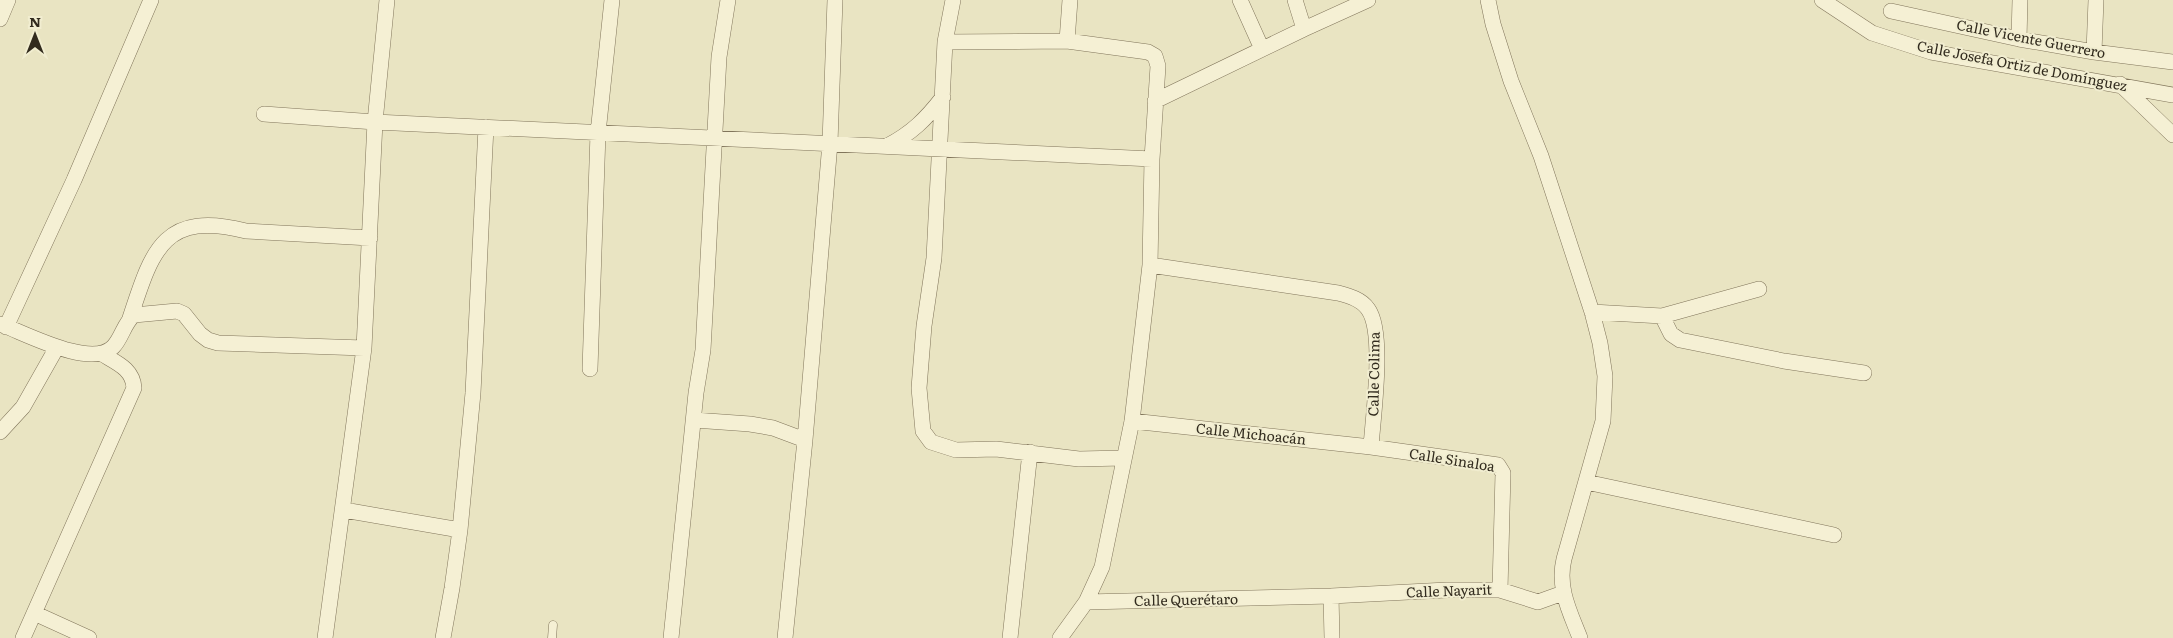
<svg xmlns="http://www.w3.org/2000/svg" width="2173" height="638" font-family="Literata,serif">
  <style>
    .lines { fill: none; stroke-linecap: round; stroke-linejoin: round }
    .service-casing { stroke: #81755b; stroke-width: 9 }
    .minor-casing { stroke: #81755b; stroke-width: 16 }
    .service { stroke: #f5f0d4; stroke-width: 8 }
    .minor { stroke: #f5f0d4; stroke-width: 15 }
    .labels { text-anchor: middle; stroke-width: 4; stroke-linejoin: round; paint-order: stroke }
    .street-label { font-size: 14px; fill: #322b1e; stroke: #f1edd0 }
  </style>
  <rect width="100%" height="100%" fill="#e9e4c2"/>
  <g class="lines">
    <g class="service-casing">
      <path id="service" d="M552,638L553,625"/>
    </g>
    <g class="minor-casing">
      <path id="minor" d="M953,0L945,42L934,258L924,326L919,388L923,431L931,442L956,450L996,449L1079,459L1123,458
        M1240,0L1262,49
        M1295,0L1304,29
        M1488,0L1493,24L1511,81L1541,156L1592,312L1600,343L1605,376L1603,421L1564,559C1557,588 1570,612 1580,638
        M1822,0L1872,33L1931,52L2173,95
        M1891,11L2019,39L2094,52L2173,62
        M0,19L8,0
        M2019,39L2020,0
        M1067,41L1070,0
        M945,42L1067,41L1148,52L1155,56L1158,66L1152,159L1150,265L1132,421L1102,567L1086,602L1060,638
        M2094,52L2096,0
        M2120,84L2173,135
        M1155,101L1304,29L1368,0
        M264,114L375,122L1152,159
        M887,146C912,133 926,119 943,97
        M1150,265L1338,293C1349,296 1361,299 1368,309C1385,332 1373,416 1371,447
        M1592,312L1662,316L1759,289
        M1662,316L1671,334L1680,340L1784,361L1864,373
        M130,318C152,251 163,210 246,231L370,238
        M0,324C25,333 91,369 113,347C122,338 124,323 134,315L177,311L184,314L200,334L208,340L218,343L364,348
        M6,327L74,180L151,0
        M590,369L598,133L612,0
        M694,420L750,424L773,428L805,440
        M1132,421L1371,447L1498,465L1503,473L1500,590
        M0,432L23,407L57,347
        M1586,482L1834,535
        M344,510L460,530
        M1331,596L1332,638
        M1086,602L1331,596L1447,590H1500L1538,602L1563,593
        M34,613L89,638
        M23,638L134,388C133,369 117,363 102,354
        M325,638L364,348L375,122L387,0
        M443,638L452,588L460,530L473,393L486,127
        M671,638L696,393L703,350L719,57L728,0
        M785,638L805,440L830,143L835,0
        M1010,638L1030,452"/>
    </g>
    <use href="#service" class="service"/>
    <use href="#minor" class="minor"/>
  </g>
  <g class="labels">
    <g class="street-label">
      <text transform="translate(2031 39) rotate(11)" y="5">Calle Vicente Guerrero</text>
      <text transform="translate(2022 66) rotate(11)" y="5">Calle Josefa Ortiz de Domínguez</text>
      <text transform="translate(1374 374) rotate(-89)" y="5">Calle Colima</text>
      <text transform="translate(1251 434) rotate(6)" y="5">Calle Michoacán</text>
      <text transform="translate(1452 460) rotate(9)" y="5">Calle Sinaloa</text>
      <text transform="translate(1449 591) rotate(-2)" y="5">Calle Nayarit</text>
      <text transform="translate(1186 600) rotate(-1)" y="5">Calle Querétaro</text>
    </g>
  </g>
  <g transform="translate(35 35)" stroke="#f1edd0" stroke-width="4" paint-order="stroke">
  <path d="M0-4L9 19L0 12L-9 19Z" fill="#322b1e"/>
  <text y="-8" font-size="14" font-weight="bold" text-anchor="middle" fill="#322b1e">N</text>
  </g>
</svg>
